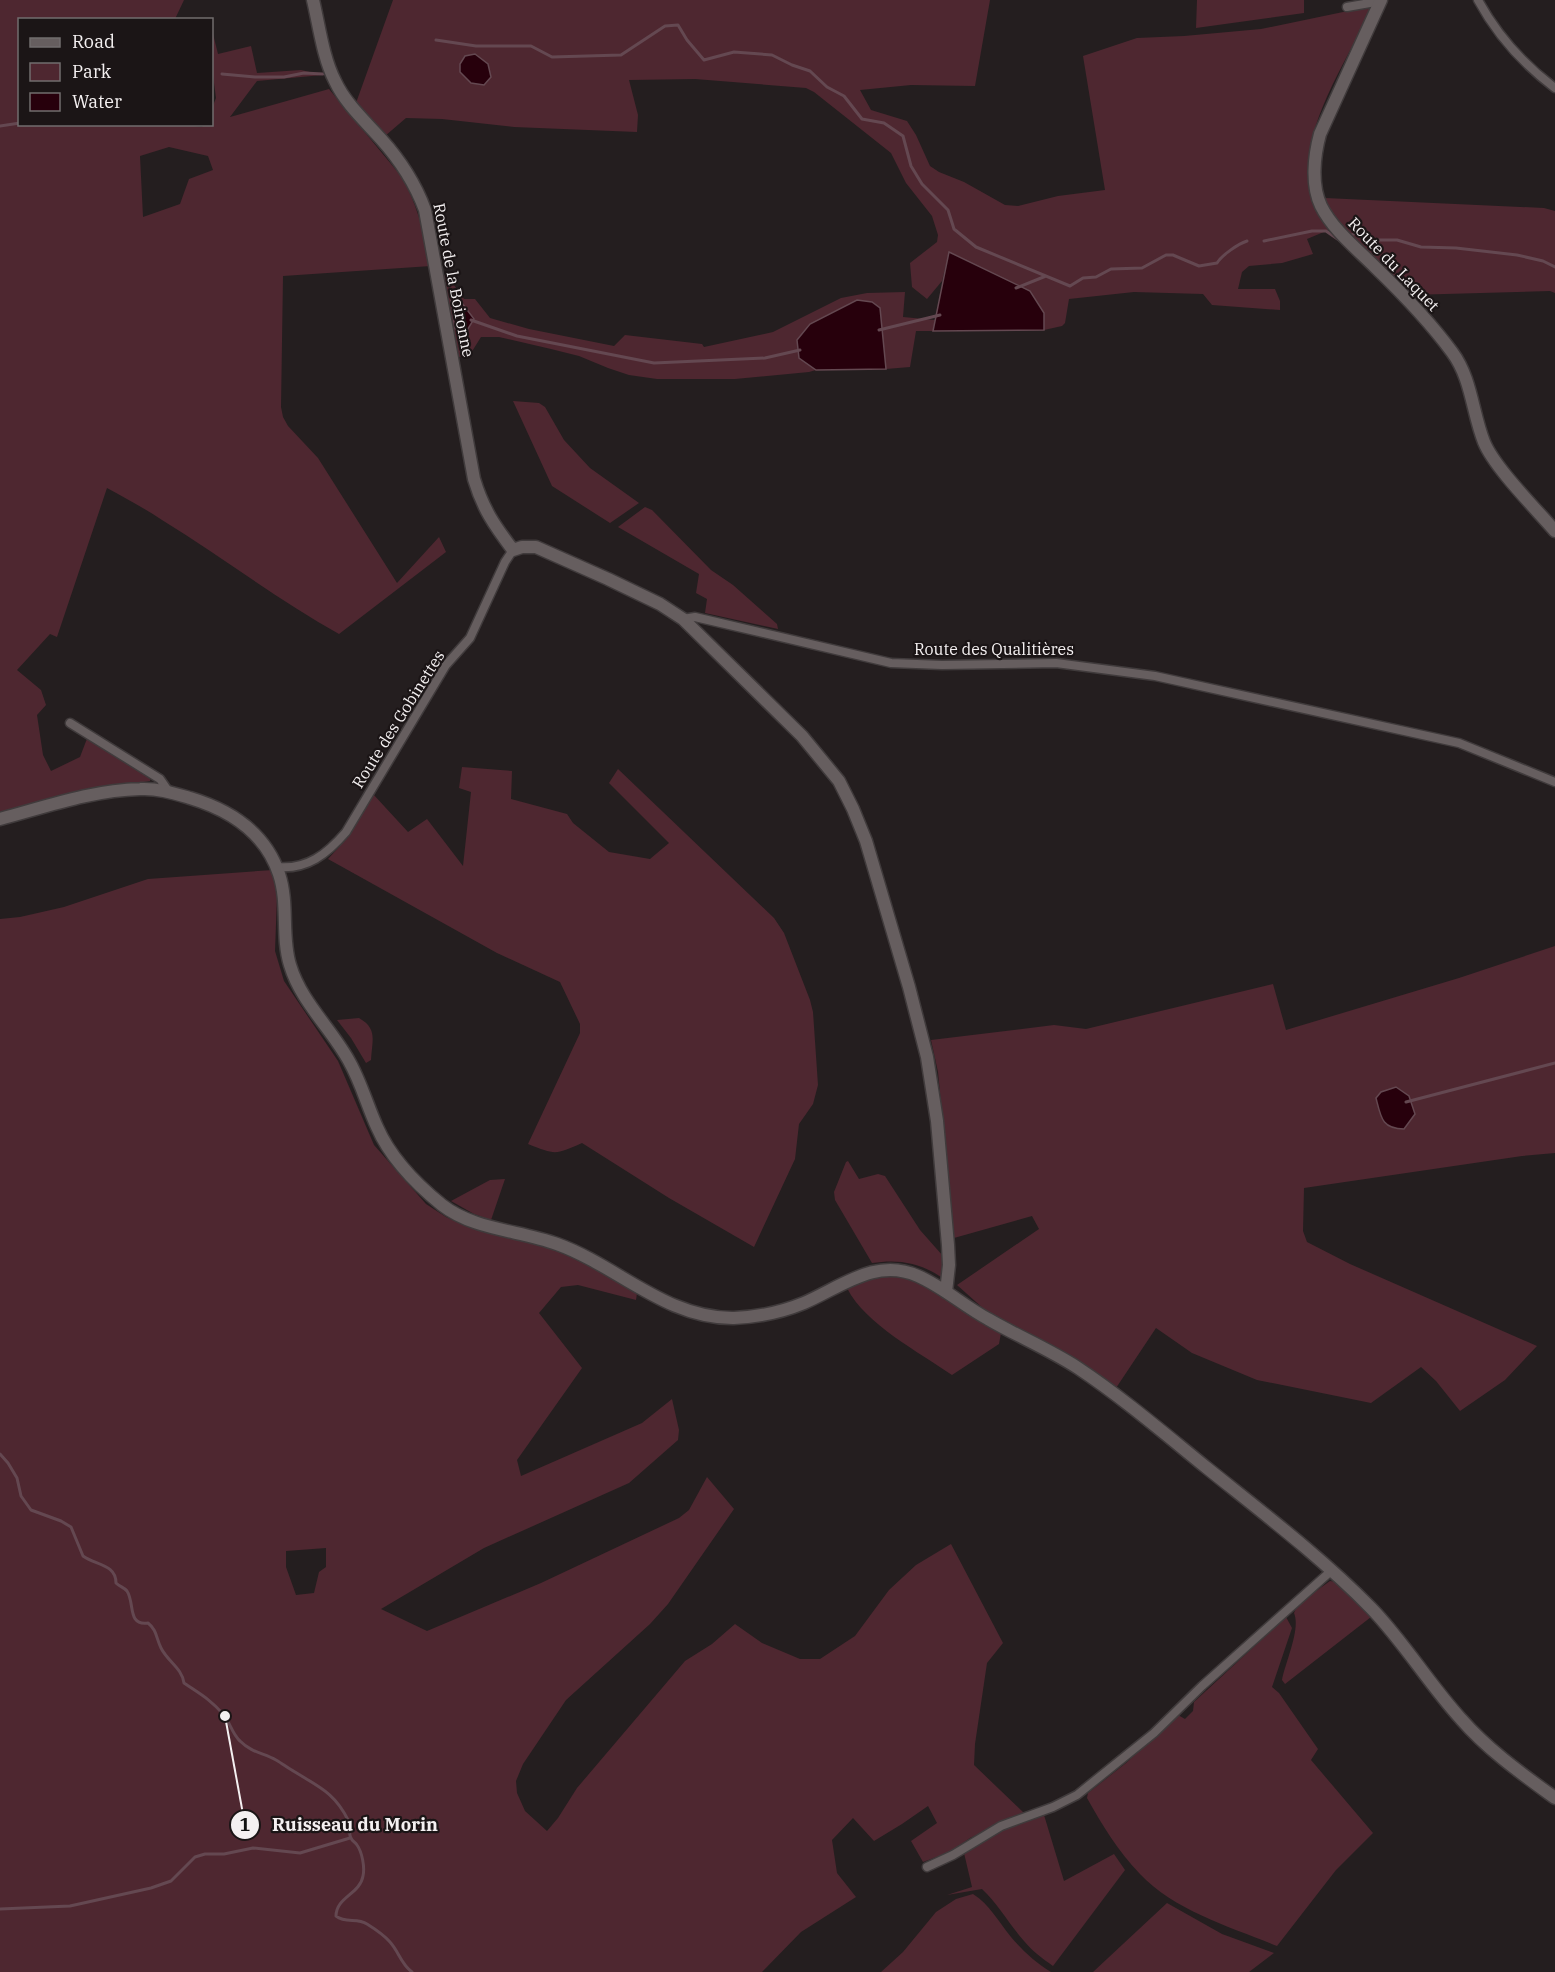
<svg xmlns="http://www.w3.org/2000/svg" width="1555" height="1972" font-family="'IBM Plex Serif',serif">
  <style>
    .green { fill: #4e2730; fill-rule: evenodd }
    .water { fill: #27000c; stroke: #644851; stroke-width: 1.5 }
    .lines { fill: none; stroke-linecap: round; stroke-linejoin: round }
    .stream { stroke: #644851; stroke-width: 3 }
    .street-casing { stroke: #403b3c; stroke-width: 11 }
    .secondary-casing { stroke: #403b3c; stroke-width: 15 }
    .street { stroke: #665e5f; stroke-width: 8 }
    .secondary { stroke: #665e5f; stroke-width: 12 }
    .labels { text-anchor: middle; stroke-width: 4.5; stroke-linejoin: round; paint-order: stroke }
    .street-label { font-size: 16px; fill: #f4f0f1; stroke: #1b1516 }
    .leader { fill: none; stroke: #f4f0f1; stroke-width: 2 }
    .callout-dot { fill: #f4f0f1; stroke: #1b1516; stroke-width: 2 }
    .mark-label { font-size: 18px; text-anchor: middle; font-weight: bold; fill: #111 }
    .callout-label { font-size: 18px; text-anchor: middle; font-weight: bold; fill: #f4f0f1; stroke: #1b1516; stroke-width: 4.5; stroke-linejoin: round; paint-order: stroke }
  </style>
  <rect width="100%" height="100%" fill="#241e1f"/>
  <path class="green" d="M0,0H184L175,19L20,20V124H178L202,127L204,125L212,124V108L216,98L212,68V30L218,54L251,46L257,73L301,70L323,75L257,81L230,117L329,89L401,176C418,205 424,234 431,266L283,276L281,407L283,417L288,426L318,458L397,583L439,537L446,552L339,634C278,600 222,557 162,520C144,508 125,498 107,488L57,637L50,634L17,670L41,690L46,705L37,715L43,755L51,771L80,757L88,736L151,775L150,781L97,789L0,815ZM169,147L208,156L213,170L189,179L180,204L143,217L140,156Z
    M393,0H990L975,86L911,85L860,90L871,110L907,121L916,135L930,166L939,172L964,182L1005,205L1018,206L1058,196L1105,190L1083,56L1137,38L1184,36L1261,29L1367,7L1371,10C1349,57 1296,135 1311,187C1314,201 1324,216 1331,229L1307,239L1313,254L1282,263L1249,266L1242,272L1238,289H1275L1280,301V310L1212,305L1203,294L1134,292L1069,299L1065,323L1062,326L1044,330V313L1030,291L949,252L942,281L927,299L912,287L910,263L937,242L938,235L932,216L906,183L891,153L814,92L806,88L695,79L629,80L638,115L637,132L514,127L442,119L406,118L385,136L356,103Z
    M1197,0H1304V13L1196,28Z
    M1325,198L1544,208L1555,211V293L1550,291L1409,295C1384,271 1335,229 1325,198Z
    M443,274L449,278L464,299H475L490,318L529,329L614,346L625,335L702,344L704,347L773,332L841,298L867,293L905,292L903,317L935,320L933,331H916L910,367L886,369L880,308L799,358L816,370L809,372L735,379H657L629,375L608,368L579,356L551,349L499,337H481L471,353L456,358Z
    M513,401L539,403L545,407L564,440L590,468L639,503L610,523L552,486Z
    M645,507L652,510L711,570L733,585L777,624L778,629L705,613L707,599L696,593L699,574L618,527Z
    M462,767L512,771L511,799L567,814L573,823L609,852L650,859L669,843L609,783L618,769L774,918L784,933L810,1000L813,1012L818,1085L813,1104L799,1124L795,1159L754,1247L669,1198L582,1143C555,1155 556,1155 528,1144L580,1033V1024L560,982L497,953L328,859L349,836L373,794L408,832L427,819L463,866L471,792L459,788Z
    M273,870L277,897L275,951L284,981L338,1061L374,1145L426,1204L446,1217L464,1225L540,1242L564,1251L629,1286L637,1293L636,1300L578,1285L561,1287L539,1313L582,1368L517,1460L521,1476L642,1423L672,1399L679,1430L678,1440L629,1483L484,1548L381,1609L427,1631L541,1583L679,1518L689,1510L707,1477L734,1509L668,1604L650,1624L566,1700L523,1764L516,1781L517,1793L525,1811L547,1831L558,1818L577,1788L685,1661L712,1644L735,1624L762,1643L800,1659H820L855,1636L889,1590L916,1565L951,1544L1003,1643L987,1663L975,1744L974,1765L1025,1814L970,1838L950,1852L923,1862L911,1841L937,1823L928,1806L902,1824L874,1841L853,1818L832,1840L837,1873L856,1897L801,1932L762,1972H0V919L20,917L64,907L148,879ZM326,1548V1567L319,1572L314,1593L296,1595L286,1567V1551Z
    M1555,946V1153L1522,1156L1304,1188L1303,1231L1307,1242L1350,1264L1537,1346L1505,1380L1460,1411L1436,1381L1421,1367L1371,1403L1257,1380L1192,1353L1156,1328L1116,1388L1060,1350L985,1310L957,1285L1039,1229L1032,1216L954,1238L938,1072L931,1040L1054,1025L1086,1029L1273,984L1286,1030L1459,978Z
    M359,1018C378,1029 372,1040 371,1060L366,1063L351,1038L337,1020Z
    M848,1161L859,1179L878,1174L885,1176L920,1230L943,1256L941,1277C919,1262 897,1259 872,1263L835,1200L834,1192L846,1162Z
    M505,1179L491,1220L474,1214L451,1201L490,1180Z
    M877,1274L911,1278L1001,1333L999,1344L952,1375C919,1352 865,1324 847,1288Z
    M1330,1581L1337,1582L1371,1617L1285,1684L1282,1680C1285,1663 1301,1629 1294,1613L1298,1604Z
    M1286,1617L1292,1628L1272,1687L1279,1693L1318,1749L1311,1760L1373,1833L1336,1870L1277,1946C1231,1927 1175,1911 1140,1874C1118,1851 1102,1825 1087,1798L1088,1793L1126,1763L1178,1715L1185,1719L1193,1711L1194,1702Z
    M1044,1815L1064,1881L1114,1854L1125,1870L1053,1966C1042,1958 1032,1951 1024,1941C1009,1924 998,1904 982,1889L947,1895L972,1887L964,1853L1000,1831Z
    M973,1894C990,1905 998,1921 1011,1937C1022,1950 1036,1963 1051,1972H881L903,1952L936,1912L956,1899Z
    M1167,1903L1222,1934L1274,1953L1249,1972H1093Z"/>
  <path class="water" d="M475,54L488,64L491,77L484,85L471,83L460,72V64L465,56Z
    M949,252L1030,291L1044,313V330L933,331Z
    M857,300L872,302L880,308L886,369L816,370L799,358L797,340L810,324Z
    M451,301L462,303L474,319L466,332L455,329Z
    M1396,1087L1409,1096L1415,1114L1404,1129C1382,1129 1381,1118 1376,1098L1381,1092Z"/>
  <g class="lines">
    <path class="stream" d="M436,40L476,46H531L552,57L621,55L665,26L678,25L687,40L704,60L734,52L772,55L792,65L810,71L827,87L844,96L862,119L884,123L903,136L911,166L922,184L948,210L954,229L976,247L1070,286L1083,278L1096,277L1111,269L1142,268L1166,255H1173L1199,266L1217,263C1222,255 1238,244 1247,241
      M222,74L255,77H284L304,73L323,74
      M0,126L20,123
      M1347,237L1356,233L1362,234L1365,240H1397L1421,247L1456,248L1517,255L1543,261L1555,267
      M1264,241L1312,231H1326L1339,240
      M1016,288L1046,276
      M471,320L517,336L654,363L765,358L800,350
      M879,330L940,315
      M1406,1102L1555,1063
      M0,1454L8,1463L17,1478L21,1496L31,1510L61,1521L71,1527L83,1556C95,1565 116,1564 116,1583C120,1587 124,1587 127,1591C135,1603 127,1626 148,1623C157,1630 156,1638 161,1648C168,1662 182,1668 184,1683C200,1694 210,1699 223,1714C230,1722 232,1734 240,1741C252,1753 264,1753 276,1760C283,1764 289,1769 295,1772C319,1787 335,1793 348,1820C351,1826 348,1833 351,1838C352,1841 355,1842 357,1845C362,1852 365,1867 363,1876C360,1894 336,1897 336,1916C346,1924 357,1917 367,1924C375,1929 384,1935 390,1942C399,1952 401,1964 412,1972
      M0,1909L70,1906L151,1888L171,1881L195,1857L205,1854H224L253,1848L300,1853L350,1838"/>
    <g class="street-casing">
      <path id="street" d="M1478,0C1497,35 1523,64 1555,88
        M1347,7L1381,1
        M683,619L695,617L891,663L942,665L1056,663L1155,676L1459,743L1555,782
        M70,723L160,779L169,792
        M277,867C307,870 327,854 346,832L446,665L470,638L505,562L513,550
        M927,1867L953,1855L1001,1826L1053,1807L1077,1795L1154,1733L1202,1686L1331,1571"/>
    </g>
    <g class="secondary-casing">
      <path id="secondary" d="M313,0C319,25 323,58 335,81C345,103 365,121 381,139C400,160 415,183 425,210L474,479C483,509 494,525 513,550L522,547H536L608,579L660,604L683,619L802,736L839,781L853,809L866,841L909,987L927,1057L937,1121L948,1245L949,1265L946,1292
        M1381,0L1320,134C1314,156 1311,185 1321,206C1333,230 1356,248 1375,267C1402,293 1430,322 1452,352C1472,379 1472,412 1484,442C1494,467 1536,509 1555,531
        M0,819C45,807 93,790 140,789C157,788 173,793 190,798C230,810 265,832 279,874C289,904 281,936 290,965C301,1002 331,1028 349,1061C361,1082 367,1105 377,1127C390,1157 416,1184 442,1205C474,1230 519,1230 557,1244C618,1266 666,1319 734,1318C758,1317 782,1312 804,1303C841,1287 876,1257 918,1276C943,1287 964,1306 988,1319C1017,1336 1049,1349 1078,1368C1123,1398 1165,1434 1207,1468C1263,1513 1321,1557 1371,1608C1404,1642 1429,1684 1461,1719C1488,1750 1522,1774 1555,1798"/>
    </g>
    <use href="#street" class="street"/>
    <use href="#secondary" class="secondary"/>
  </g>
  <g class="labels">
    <g class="street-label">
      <text transform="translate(1394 264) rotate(46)" y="6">Route du Laquet</text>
      <text transform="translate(454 280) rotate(79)" y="6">Route de la Boironne</text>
      <text x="994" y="655">Route des Qualitières</text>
      <text transform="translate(398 719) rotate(-58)" y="6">Route des Gobinettes</text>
    </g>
  </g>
  <path class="leader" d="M225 1716L245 1825"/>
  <g class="callout-dot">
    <circle cx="225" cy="1716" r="6"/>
    <circle cx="245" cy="1825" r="15"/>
  </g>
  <g class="mark-label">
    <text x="245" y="1831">1</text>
  </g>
  <g class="callout-label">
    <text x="355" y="1831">Ruisseau du Morin</text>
  </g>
  <rect x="18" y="18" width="195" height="108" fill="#1b1516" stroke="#726d6e" stroke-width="1.5"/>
  <rect x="30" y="38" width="30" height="9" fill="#665e5f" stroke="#726d6e" stroke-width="1.5"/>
  <text x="72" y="48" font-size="18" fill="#f4f0f1">Road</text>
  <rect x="30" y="63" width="30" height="18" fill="#4e2730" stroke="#726d6e" stroke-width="1.5"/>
  <text x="72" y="78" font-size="18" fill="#f4f0f1">Park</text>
  <rect x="30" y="93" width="30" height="18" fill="#27000c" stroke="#726d6e" stroke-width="1.5"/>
  <text x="72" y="108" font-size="18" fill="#f4f0f1">Water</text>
</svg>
